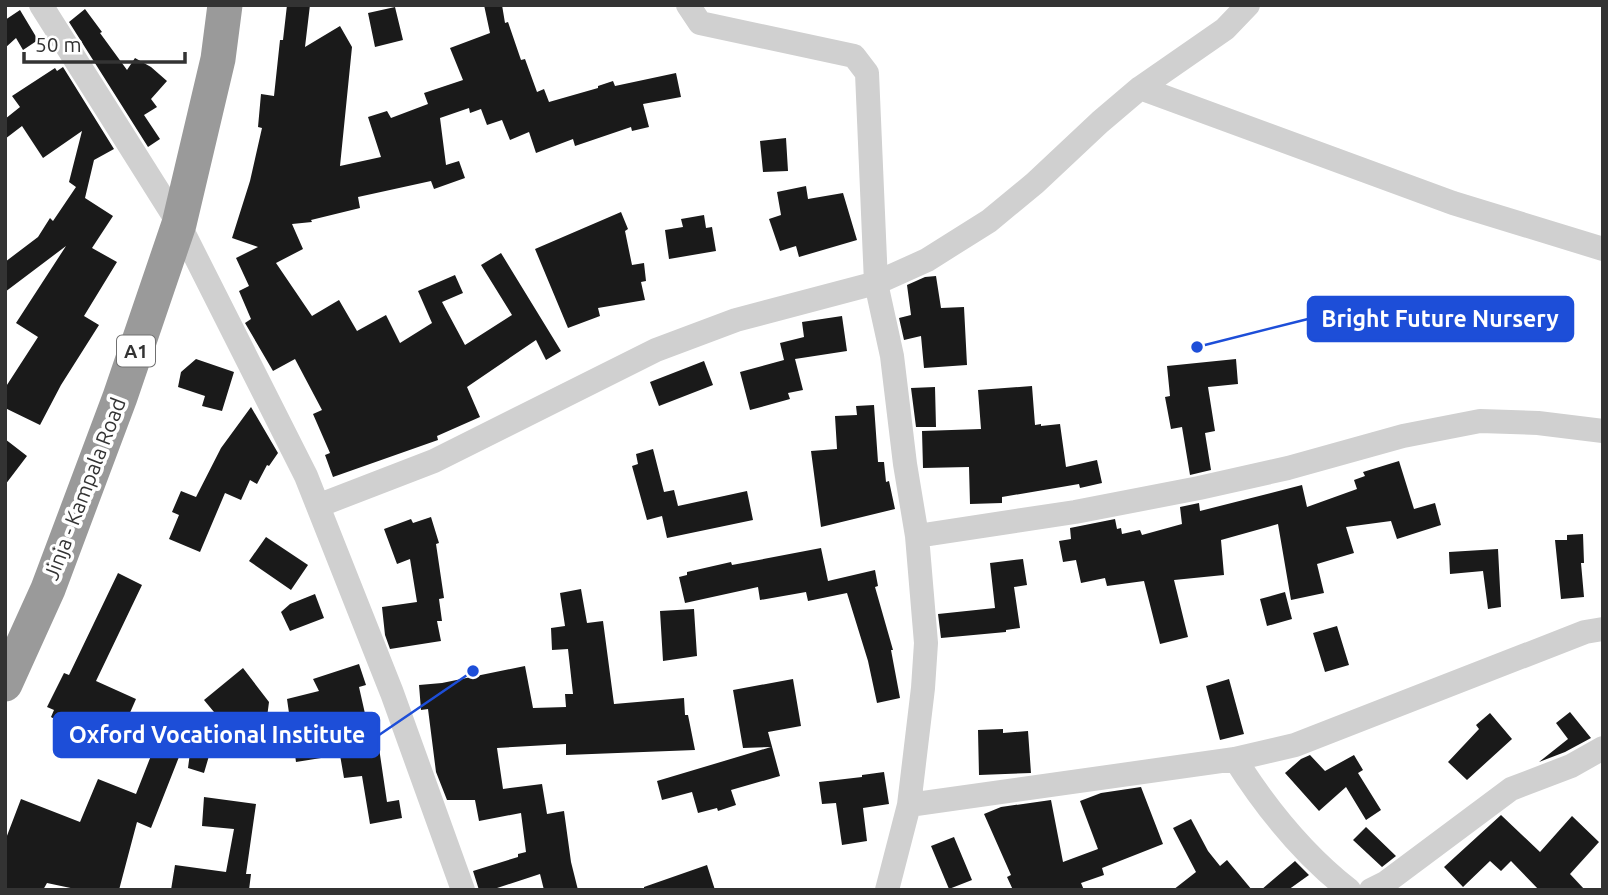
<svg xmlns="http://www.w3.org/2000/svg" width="1608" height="895" font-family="Ubuntu,sans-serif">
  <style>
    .building { fill: #1a1a1a }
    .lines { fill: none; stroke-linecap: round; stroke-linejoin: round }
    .minor { stroke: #d0d0d0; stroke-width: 24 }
    .highway { stroke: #9a9a9a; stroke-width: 35 }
    .labels { text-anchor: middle; stroke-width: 7; stroke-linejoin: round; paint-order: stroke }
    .shield { fill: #fff; stroke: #707070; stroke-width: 2 }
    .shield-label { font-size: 19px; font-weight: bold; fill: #333 }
    .street-label { font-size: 21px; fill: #333; stroke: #fff }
    .leader { fill: none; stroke: #1d4ed8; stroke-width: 2.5 }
    .callout-dot { fill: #1d4ed8; stroke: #fff; stroke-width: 2.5 }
    .callout { fill: #1d4ed8; stroke: #1d4ed8; stroke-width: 2.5 }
    .callout-label { font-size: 23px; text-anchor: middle; font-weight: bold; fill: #fff }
  </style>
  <rect width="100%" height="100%" fill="#fff"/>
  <path class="building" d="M287,5H310L305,47L340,26L352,47L340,166L381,157L368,117L387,111L391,118L428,104L424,93L463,80L450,48L490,33L484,5H502L505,23L508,22L521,60L525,59L537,92L544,89L549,102L598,88V86L613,81L615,86L676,73L681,97L643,104L649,127L632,131L631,127L575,146L573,139L536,153L529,132L510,140L502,120L487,125L481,109L470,113L469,108L440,118L446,165L459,161L465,178L434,189L431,181L358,197L360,208L311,220L312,222L292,224L303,249L276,263L312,316L339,300L357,331L386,315L400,343L432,323L418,291L455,275L463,293L442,302L465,345L512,315L481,265L501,253L561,351L546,360L536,340L467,387L480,417L437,436L438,440L333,477L325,455L330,453L313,414L322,410L295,359L273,371L245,323L251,319L239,291L249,286L236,258L258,247L232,238L250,181L262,128L258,127L261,94L274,96L280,40H283Z
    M395,7L403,40L375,47L368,13Z
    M85,9L102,32L100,33L127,70L135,58L151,67L167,81L151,99L157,107L144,115L160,139L148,147L69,22Z
    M20,10L38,40L23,50L16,38L5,48V20Z
    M63,67L114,149L94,160L85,198L113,216L92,248L117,262L84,316L99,325L61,385L40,425L5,408V388L38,337L16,323L66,246L5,292V262L38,237L50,218L53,221L76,187L69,182L82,131L43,158L22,126L5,139V119L20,107L12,96L55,68L57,71Z
    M786,138L788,171L763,172L760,141Z
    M806,186L808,199L843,193L857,240L799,257L796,246L780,251L769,219L781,215L777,192Z
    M621,212L628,229L625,231L632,265L644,263L646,281L641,282L645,300L598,308L600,316L568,328L535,249Z
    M704,215L706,228L712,227L716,251L669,259L665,230L683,227L681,219Z
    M936,276L941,308L964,307L967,365L924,368L921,336L904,340L899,318L911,315L907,285L925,277Z
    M842,316L847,351L795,359L803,390L788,393L790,399L750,410L740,372L784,360L780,343L804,337L802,322Z
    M196,359L234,372L222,411L202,406L205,396L178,387L181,372Z
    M1236,359L1238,384L1208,387L1215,431L1205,433L1211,470L1190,475L1182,427L1171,429L1165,397L1170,396L1167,366Z
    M704,361L713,385L659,406L650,382Z
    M1032,386L1035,425L1041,424V426L1060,424L1066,467L1097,460L1102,483L1080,488L1079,484L1002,497V503L970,504L969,467L923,468L922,431L981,429L978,390Z
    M935,387L936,427H916L911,388Z
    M874,405L878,462H884L886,482L889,481L895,509L821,527L811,451L837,449L835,416L857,415L856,406Z
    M251,407L278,453L269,466L267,465L257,484L250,480L241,500L225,493L200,552L169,539L179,515L172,512L181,491L196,497L221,448Z
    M5,439L27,456L5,485Z
    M653,449L664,492L674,490L678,506L747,491L753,520L667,538L662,516L647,520L632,466L638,464L636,454Z
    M1399,461L1414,509L1435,503L1441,525L1397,539L1391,521L1346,527L1354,553L1317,564L1324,593L1291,600L1278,524L1221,540L1224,575L1174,580L1188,637L1160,644L1144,581L1107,586L1105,578L1081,583L1076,560L1063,562L1059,541L1071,539L1070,528L1115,519L1117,529L1121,528L1122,534L1140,530L1142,535L1182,524L1180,507L1199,503L1200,511L1302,485L1307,507L1357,489L1354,480L1365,476L1363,472Z
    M431,517L439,543L436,544L444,598L439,599L442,621H437L441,641L390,649L385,635L382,607L417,602L410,559L397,564L384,529L411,519L413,523Z
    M1583,534L1584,563H1581L1584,597L1561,599L1555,540H1567V535Z
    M266,537L308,565L291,590L249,561Z
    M821,548L828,581L875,570L878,586L875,587L893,650H891L900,698L877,703L868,661L847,593L808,601L806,592L760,600L758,587L685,603L679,577L687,575V572L731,562L732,565Z
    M1498,549L1501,607L1488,609L1483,571L1450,574L1449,552Z
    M1023,559L1027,585L1014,587L1020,628L1006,630V632L941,638L938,614L995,608L990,563Z
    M118,573L142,585L96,681L136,699L129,715L190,729L151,828L137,822L119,890H80L47,883L43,890H5V841L21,799L80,822L98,779L136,794L154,748L118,739L115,746L89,735L73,732L55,723L56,720L51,717L54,710L47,707L64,673L69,675Z
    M581,589L587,623L603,621L614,704L684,698L685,715H688L695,750L566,755V744L497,748L503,789L542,784L547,814L564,811L571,862L578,890H544L540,874L491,890H479L473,871L518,857V854L526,852L521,813L479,821L475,800H447L436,772L428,709L421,710L419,685L442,683L525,666L533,708L566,707L565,694H573L568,649L552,650L551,628L565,626L560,593Z
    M1285,592L1292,619L1267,626L1260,599Z
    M315,594L324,618L290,631L281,612L290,604Z
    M694,609L697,656L663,661L660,611Z
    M1337,626L1349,665L1325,672L1313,633Z
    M359,664L366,685L359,687L373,749L379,748L387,802L399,800L402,818L370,824L362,776L344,778L340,755L296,762L287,699L319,691L313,679Z
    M243,668L269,702L262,756L249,754L245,749L244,754L211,749L204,773L188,768L193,730L239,742L204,700Z
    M793,679L801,726L768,732L780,776L731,790L736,805L718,811L717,808L698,813L692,792L662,800L657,781L771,747L743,748L733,690Z
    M1229,679L1244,734L1220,740L1206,686Z
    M1570,712L1591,738L1565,752L1539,762L1568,739L1556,723Z
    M1490,713L1512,739L1467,780L1448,762L1479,729L1476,725Z
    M1003,729V733L1028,731L1031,773L979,775L978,730Z
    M1310,755L1325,771L1354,755L1363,770L1358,773L1381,810L1366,820L1346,787L1319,811L1285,773L1301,759Z
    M884,772L889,804L863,808L867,841L842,845L836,803L822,804L819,782L862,777V775Z
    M1141,787L1163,844L1102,868L1104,875L1081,883L1084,890H1013L1007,877L1011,875L984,814L1001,807L1051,800L1063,862L1098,849L1080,801L1101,793Z
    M204,797L256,804L246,874H251L249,890H171L175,865L226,872L234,829L202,826Z
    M1501,815L1540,852L1572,816L1599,842L1570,874L1585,890H1539L1511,861L1501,871L1490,861L1463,887L1444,867Z
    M1191,819L1208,851L1220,866L1227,860L1252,890H1173L1196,872L1173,828Z
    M1366,827L1396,856L1382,867L1353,840Z
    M954,837L972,880L949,889L931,846Z
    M1295,861L1309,875L1288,890H1261Z
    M707,865L715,890H644V887Z"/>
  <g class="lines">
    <path class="minor" d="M41,5L179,224L306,476L392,693L463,890
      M688,5L700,23L854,56L867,73L876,283L892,356L905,464L917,536L926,643L923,688L909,805L887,890
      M1140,88L1453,203L1603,249
      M320,505L434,461L656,350L736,320L876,283L927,260L989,221L1035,183L1100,122L1140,88L1225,29L1248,5
      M917,536L1075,512L1199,488L1288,468L1403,436L1480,421L1538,423L1603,431
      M1235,759C1266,808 1303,854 1349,890
      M909,805L1235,759L1295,745L1585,632L1603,629
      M1371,890L1385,883L1511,789L1571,766L1603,748"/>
    <path class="highway" d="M5,684L48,589L120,397L179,224L218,59L225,5"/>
  </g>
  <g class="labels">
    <rect class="shield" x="117" y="335.5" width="38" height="31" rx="5"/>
    <g class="shield-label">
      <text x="136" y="358">A1</text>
    </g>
    <g class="street-label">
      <text transform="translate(85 489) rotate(-69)" y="7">Jinja - Kampala Road</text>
    </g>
  </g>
  <path class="leader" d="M1197 347L1308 319M473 671L379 735"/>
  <g class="callout-dot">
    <circle cx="1197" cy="347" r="7"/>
    <circle cx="473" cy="671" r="7"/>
  </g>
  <g class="callout">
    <rect x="1308" y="297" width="265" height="44" rx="7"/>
    <rect x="54" y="713" width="325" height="44" rx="7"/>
  </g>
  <g class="callout-label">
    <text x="1440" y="327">Bright Future Nursery</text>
    <text x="217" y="743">Oxford Vocational Institute</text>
  </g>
  <rect width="1608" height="895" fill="none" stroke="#333333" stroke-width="14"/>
  <path d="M24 52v10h161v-10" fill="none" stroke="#333333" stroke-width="3.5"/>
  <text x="35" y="52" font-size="21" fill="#333333" stroke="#ffffff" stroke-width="5" paint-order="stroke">50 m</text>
</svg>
